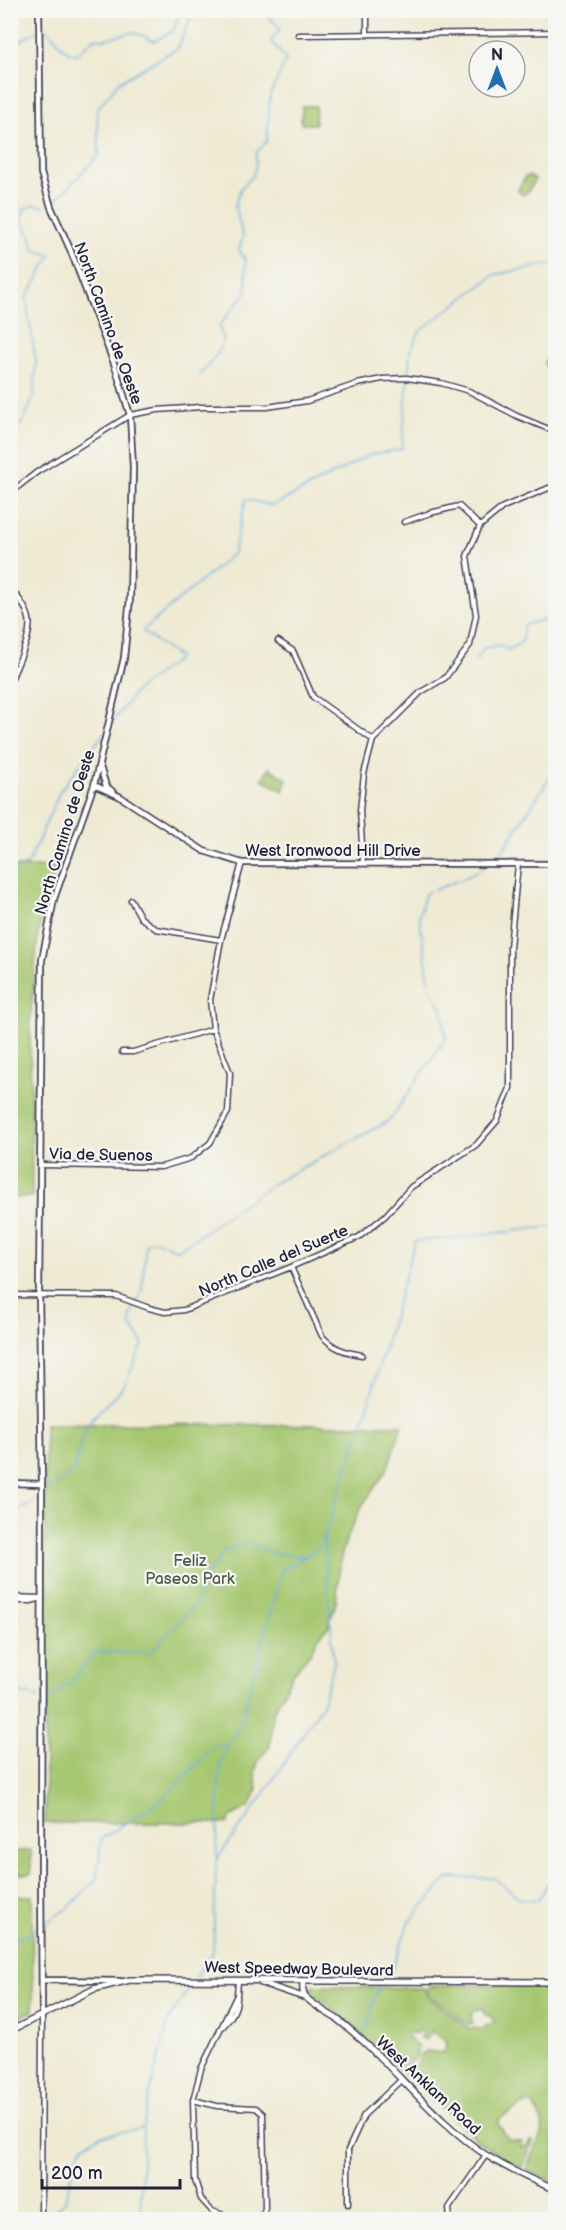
<svg xmlns="http://www.w3.org/2000/svg" width="566" height="2230" font-family="'Balsamiq Sans',sans-serif">
  <style>
    .green { fill: #a6c770; stroke: #647456; stroke-width: 1.5 }
    .lines { fill: none; stroke-linecap: round; stroke-linejoin: round }
    .stream { stroke: #68aede; stroke-width: 1.5 }
    .minor-casing { stroke: #414052; stroke-width: 7 }
    .tertiary-casing { stroke: #414052; stroke-width: 8 }
    .secondary-casing { stroke: #414052; stroke-width: 8 }
    .minor { stroke: #fff; stroke-width: 4 }
    .tertiary { stroke: #fff; stroke-width: 4.5 }
    .secondary { stroke: #fff; stroke-width: 5 }
    .labels { text-anchor: middle; stroke-width: 4.5; stroke-linejoin: round; paint-order: stroke }
    .street-label { font-size: 16px; fill: #22223b; stroke: #f6f6f2 }
    .park-label { font-size: 16px; fill: #505c4e; stroke: #f6f6f2 }
  </style>
  <rect width="100%" height="100%" fill="#f6f6f2"/>
  <filter id="ink" filterUnits="userSpaceOnUse"><feTurbulence type="fractalNoise" baseFrequency=".0167" numOctaves="2"/><feDisplacementMap in="SourceGraphic" scale="12" xChannelSelector="R" yChannelSelector="G"/><feConvolveMatrix kernelMatrix="1 2 1 2 8 2 1 2 1" color-interpolation-filters="sRGB"/></filter>
  <filter id="wash" filterUnits="userSpaceOnUse"><feTurbulence type="fractalNoise" baseFrequency=".008" numOctaves="4" result="noise"/><feDisplacementMap in="SourceGraphic" scale="24" xChannelSelector="R" yChannelSelector="G"/><feGaussianBlur stdDeviation="1.35" result="paint"/><feColorMatrix in="noise" values="0 0 0 0 0 0 0 0 0 0 0 0 0 0 0 0 0 1.4 0 .05"/><feComposite in="paint" operator="in"/></filter>
  <g filter="url(#wash)">
    <rect width="100%" height="100%" fill="#efead3"/>
    <path class="green" d="M302,106H316L315,124H301Z
      M529,176L535,179L528,192L522,195L518,190L525,177Z
      M555,352V374L551,379L544,362Z
      M269,768L287,779L283,791L262,779Z
      M10,867H56L38,933L30,1023L32,1197L11,1198Z
      M45,1424L402,1425L387,1470L361,1507L346,1540L341,1557L336,1602L328,1627L318,1638L311,1652L293,1674L273,1712L270,1745L258,1762L255,1771L257,1791L250,1806L230,1817L228,1823H45Z
      M31,1850V1874H11V1852Z
      M11,1896H32L33,2011L11,2022Z
      M473,1985L555,1986V2182L526,2171C531,2143 557,2131 532,2104H524L499,2119L498,2124L509,2140L522,2141L520,2146L524,2148L530,2141H533L521,2169L476,2140L472,2134L447,2113L392,2063L395,2061L415,2066L418,2064L419,2055L427,2051L443,2053L447,2046L445,2044V2040L432,2031L425,2040L420,2037L423,2032L419,2029L416,2034L408,2032V2038L418,2047L415,2059L410,2062L396,2057L388,2061L350,2023L325,2002L310,1994L308,1991L312,1986L423,1988L428,1997L468,2028L483,2029L485,2026L493,2024L494,2021L489,2015H485L483,2008L471,2012L472,2023H474L469,2025L430,1996L426,1989L430,1986Z"/>
    <g class="lines">
      <path class="stream" d="M41,31L47,30C58,37 62,54 77,54L94,38L104,39L134,32L154,41L173,31L181,10
        M10,47C22,44 25,34 37,32
        M54,202L99,155L97,109L119,82L178,48L194,10
        M200,375L218,353L224,339L219,326L247,291L245,259L239,250L243,237L235,205L241,188L253,176L256,165V153L267,141L270,95L286,60L271,41L280,29L263,10
        M10,435L23,422L34,396L36,361L26,299L51,255L34,250L31,237L22,221L24,209L33,205L44,206
        M476,660L484,648L500,645L508,650L522,642L524,625L543,620L550,626L556,623
        M111,724L136,691L179,658L142,631L233,554L246,499L273,506L369,455L402,449L410,352L420,331L494,275L556,263
        M490,862L501,853L556,768
        M10,876L29,862L60,791L104,733
        M434,890L465,878L487,865
        M429,891L425,894L419,916L431,993
        M44,1493L73,1472L87,1424L124,1386L143,1344L130,1324L131,1315L142,1291L146,1243L155,1240L178,1250L274,1183L390,1120L446,1038L442,1008L434,995
        M10,1514L29,1505L41,1496
        M10,1691L39,1697
        M44,1697L51,1698L76,1677L94,1652L150,1653L197,1602L203,1582L225,1550L249,1543L276,1554L302,1556
        M217,1859L260,1800L322,1705L334,1664L324,1539
        M44,1924L68,1908L97,1879L101,1839L159,1802L213,1748L228,1744
        M10,1939L25,1937L40,1926
        M196,1977L213,1952L220,1761L242,1719L281,1571L320,1547L365,1416L415,1241L445,1239L556,1226
        M386,1978L392,1970L409,1922L448,1878H494L520,1899L538,1900L551,1879L556,1878
        M366,2031L375,1996L381,1986
        M43,2220L65,2201L74,2163L84,2145L99,2136L142,2128
        M140,2220L143,2128L147,2104L169,2019L192,1984"/>
    </g>
  </g>
  <g filter="url(#ink)">
    <g class="lines">
      <g class="minor-casing">
        <path id="minor" d="M298,35L556,32
          M367,35V10
          M10,496L19,486L37,472L130,415L157,410L201,407H267L307,401L357,384L382,379L407,378L441,383L469,391L517,416L556,432
          M404,522L430,513L459,506L480,526L503,507L556,485
          M10,587C16,595 25,605 28,615C35,633 16,665 10,683
          M278,641L293,651L313,697L373,740
          M363,863L360,810L364,774L373,740L421,692L445,678L470,645L476,615L467,556L480,526
          M131,900L141,918L156,929L221,940
          M122,1052H133L213,1029
          M40,1165L161,1167L191,1158L210,1143L228,1112L230,1073L213,1029L210,1000L221,940L242,863
          M291,1267L322,1336C334,1349 345,1352 362,1355
          M10,1295L116,1296L149,1308L165,1312L184,1310L291,1267L359,1237L385,1216L411,1187L476,1145L497,1121L510,1088V947L518,864
          M10,1597L41,1598
          M10,1601H31L42,1598
          M237,1995L238,1981
          M220,2029C230,2020 238,2008 237,1995L201,2069L193,2100L195,2180L201,2199L212,2211L227,2216L257,2217L263,2214
          M193,2100L217,2106L256,2108L263,2114L265,2208L263,2214
          M348,2204V2150L364,2115L401,2080
          M41,2220L42,2015
          M450,2220L449,2208L486,2155"/>
      </g>
      <g class="tertiary-casing">
        <path id="tertiary" d="M39,10L41,173L51,207L70,249L115,366L130,415L133,467L130,598L124,658L94,785L54,899L42,960L39,1295L42,1484L41,1876L42,2015
          M100,767L106,786L112,791
          M94,785L119,796L204,851L242,863L556,864
          M10,1483L42,1484
          M42,1980L120,1981"/>
      </g>
      <g class="secondary-casing">
        <path id="secondary" d="M303,1981C303,1986 302,1991 304,1995C308,2002 329,2014 337,2019C390,2060 430,2118 486,2155C508,2169 531,2180 556,2190
          M261,1983L306,1998
          M10,2031L94,1989L130,1980L556,1982"/>
      </g>
      <use href="#minor" class="minor"/>
      <use href="#tertiary" class="tertiary"/>
      <use href="#secondary" class="secondary"/>
    </g>
  </g>
  <g class="labels">
    <g class="street-label">
      <text transform="translate(109 323) rotate(70)" y="6">North Camino de Oeste</text>
      <text transform="translate(64 832) rotate(-73)" y="6">North Camino de Oeste</text>
      <text x="333" y="856">West Ironwood Hill Drive</text>
      <text transform="translate(101 1154) rotate(1)" y="6">Via de Suenos</text>
      <text transform="translate(273 1260) rotate(-23)" y="6">North Calle del Suerte</text>
      <text transform="translate(299 1968) rotate(1)" y="6">West Speedway Boulevard</text>
      <text transform="translate(429 2085) rotate(43)" y="6">West Anklam Road</text>
    </g>
    <g class="park-label">
      <text x="190" y="1566">Feliz<tspan x="190" dy="18">Paseos Park</tspan></text>
    </g>
  </g>
  <rect width="566" height="2230" fill="none" stroke="#f6f6f2" stroke-width="36"/>
  <g transform="translate(497 69)"><circle r="28" fill="#f6f6f2" stroke="#a1a1a9" stroke-width="1.5"/>
  <path d="M0-4.5L10 22L0 15L-10 22Z" fill="#1f6fb2"/>
  <text y="-9" font-size="16" font-weight="bold" text-anchor="middle" fill="#22223b">N</text>
  </g>
  <path d="M42 2179v9h138v-9" fill="none" stroke="#22223b" stroke-width="3"/>
  <text x="51" y="2179" font-size="18" fill="#22223b" stroke="#f6f6f2" stroke-width="4.5" paint-order="stroke">200 m</text>
</svg>
